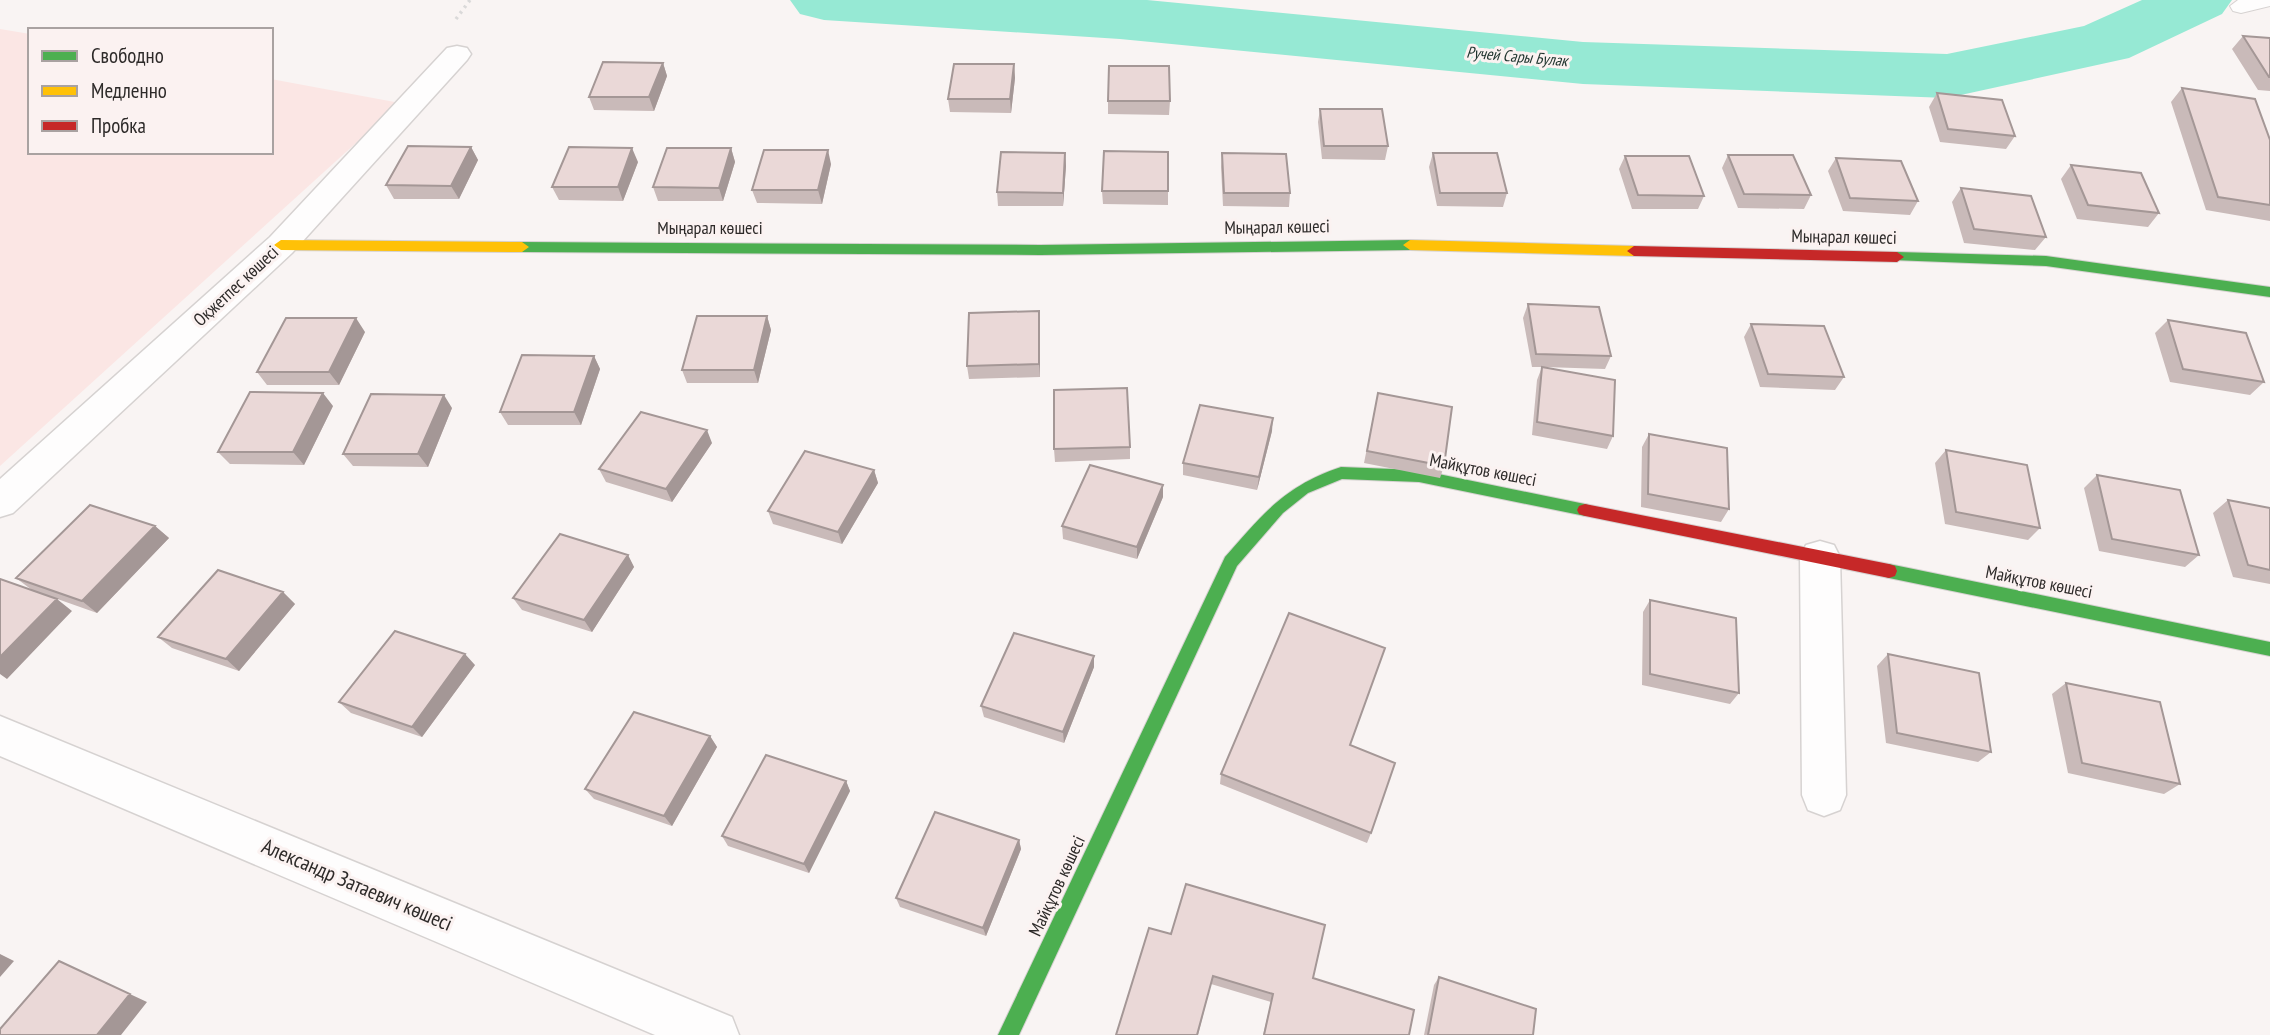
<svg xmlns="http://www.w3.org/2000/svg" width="2270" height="1035" font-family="'PT Sans Narrow',sans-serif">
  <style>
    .green { fill: #fbe6e4 }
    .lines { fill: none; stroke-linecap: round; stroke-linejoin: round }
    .river { fill: #96e9d4; fill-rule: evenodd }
    .lane-casing { stroke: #d6d2d1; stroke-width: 2 }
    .street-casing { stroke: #d6d2d1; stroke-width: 3 }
    .fast-casing { stroke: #d6d2d1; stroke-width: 2 }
    .slow-casing { stroke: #d6d2d1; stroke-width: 2 }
    .jam-casing { stroke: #d6d2d1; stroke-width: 2 }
    .path { stroke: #dad9d9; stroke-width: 3.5; stroke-dasharray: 2.5 4.5; stroke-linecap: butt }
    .lane { fill: #fefdfd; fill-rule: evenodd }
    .street { fill: #fefdfd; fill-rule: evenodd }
    .fast { fill: #4caf50; fill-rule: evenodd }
    .slow { fill: #ffc107; fill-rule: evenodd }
    .jam { fill: #c62828; fill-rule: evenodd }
    .wall { fill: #c9bab9 }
    .shaded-wall { fill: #a49796 }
    .building { fill: #ead8d7; stroke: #a49796; stroke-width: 2 }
    .labels { text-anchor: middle; stroke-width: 6; stroke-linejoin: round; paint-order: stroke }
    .far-water-label { font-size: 16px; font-style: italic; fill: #1e332d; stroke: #fbf2f1 }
    .street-label { font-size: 18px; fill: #2d2a29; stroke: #fbf2f1 }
    .near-street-label { font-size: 21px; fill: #2d2a29; stroke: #fbf2f1 }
  </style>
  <rect width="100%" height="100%" fill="#f9f4f3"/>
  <path class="green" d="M0,29L30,34V152H271V79L400,103L0,466Z"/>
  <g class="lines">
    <path class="river" d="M790,0H1147L1583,42L1947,54L2084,26L2142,0H2232L2222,14L2129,58L1947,98L1583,84L1120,39L824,20L800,14Z"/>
    <g class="lane-casing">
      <path id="lane" d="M2238,0H2270V6L2241,13L2233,11L2230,6Z"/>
    </g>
    <g class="street-casing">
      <path id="street" d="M457,46L467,48L471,54L467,60L292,253L13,513L0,517V479L270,237L447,48Z
        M1820,541L1834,545L1840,557L1846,795L1840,810L1824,816L1808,810L1802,795L1800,557L1806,545Z
        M0,716L732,1017L739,1035H655L0,756Z"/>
    </g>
    <g class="fast-casing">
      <path id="fast" d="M1410,240L1417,245L1410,250L1040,255L522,252L515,247L522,242L1040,245Z
        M1897,252L2046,256L2270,287V297L2046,266L1892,260V254Z
        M1341,467L1419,470L1585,504L1591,506L1593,510L1591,514L1585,516L1419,482L1342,479L1308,493L1283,513L1237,566L1019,1035H998L1225,557C1263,514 1284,486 1341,467Z
        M1889,564L2270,642V656L1889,578L1883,576L1881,571L1883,566Z"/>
    </g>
    <g class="slow-casing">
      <path id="slow" d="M281,240L522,242L529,247L522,252L281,250L274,245Z
        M1410,240L1634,246L1641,251L1634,256L1410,250L1403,245Z"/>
    </g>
    <g class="jam-casing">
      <path id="jam" d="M1634,246L1897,252L1904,257L1897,262L1634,256L1627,251Z
        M1585,504L1889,564L1895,566L1897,571L1895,576L1889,578L1585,516L1579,514L1577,510L1579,506Z"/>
    </g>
    <path class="path" d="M456,19L470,0"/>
    <use href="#lane" class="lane"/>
    <use href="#street" class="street"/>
    <use href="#fast" class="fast"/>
    <use href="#slow" class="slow"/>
    <use href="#jam" class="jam"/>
  </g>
  <path class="wall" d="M2243,36L2270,38V91L2258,90L2232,49Z
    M663,63L667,76L654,111L594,110L589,97Z
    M1014,64L1015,78L1011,113L950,112L948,99Z
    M2182,88L2270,140V221L2206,210L2171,102Z
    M1937,93L2015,136L2006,149L1940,142L1929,107Z
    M1108,101H1170L1169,115L1108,114Z
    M1320,109L1388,146L1385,160L1322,159L1318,122Z
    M471,147L478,160L459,199H394L386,185Z
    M731,148L735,162L723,201H658L653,187Z
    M1168,152V205L1103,204L1102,191Z
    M1065,153L1066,166L1063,206H998L997,192Z
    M1222,153L1290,193L1289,207L1223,206L1221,167Z
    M1433,153L1507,193L1503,207L1437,206L1429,167Z
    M1728,155L1811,195L1804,209L1738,208L1722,168Z
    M1625,156L1704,196L1698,209H1632L1619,169Z
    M1836,158L1918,201L1910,215L1843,211L1828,171Z
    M638,162L623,201L559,200L552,187Z
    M831,164L822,204L757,203L752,190Z
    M2071,165L2159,213L2148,227L2077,219L2061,179Z
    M1961,188L2046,237L2035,250L1964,243L1952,202Z
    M1528,304L1611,356L1605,369L1545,367L1613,436L1607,449L1532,435L1537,380L1542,367H1532L1523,318Z
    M1039,311L1040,377L969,379L967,366Z
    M767,316L771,330L758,383H687L682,370Z
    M2168,320L2264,382L2250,395L2170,382L2155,333Z
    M1751,324L1844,377L1835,390L1760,387L1744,337Z
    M365,332L339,385H267L257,372Z
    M594,356L600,369L581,425H508L500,412Z
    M1378,393L1444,466L1440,478L1364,463Z
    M333,406L304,465L230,464L218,452Z
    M452,408L428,467L353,466L343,454Z
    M1272,431L1257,490L1183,475V463Z
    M1649,434L1729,509L1721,522L1641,507L1642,447Z
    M712,443L672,502L606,482L599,469Z
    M1130,447V459L1055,462L1054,449Z
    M1946,450L2040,528L2028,540L1945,524L1935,463Z
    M874,470L878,483L842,544L773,524L768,511Z
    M2097,475L2199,555L2185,567L2099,551L2084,488Z
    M1163,497L1137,559L1063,539L1062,526Z
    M2228,500L2270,508V584L2233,577L2213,513Z
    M155,526L169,538L97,613L32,590L16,578Z
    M628,555L634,567L592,632L522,610L513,598Z
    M283,592L295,604L239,671L172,648L158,637Z
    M1650,600L1739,693L1730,704L1642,685L1643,612Z
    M1888,654L1991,752L1978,762L1886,743L1877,666Z
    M1094,656V667L1064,743L984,717L981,706Z
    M475,665L422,737L351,713L339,702Z
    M2066,683L2180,784L2164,794L2068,773L2052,694Z
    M710,736L717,747L672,826L594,799L585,789Z
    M1351,745L1371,833L1367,843L1220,784L1221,774Z
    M846,781L850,791L809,873L728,846L722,836Z
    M1019,840L1021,849L986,936L900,907L896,898Z
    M1149,928L1313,978L1409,1035H1263L1271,1002L1211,984L1198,1035H1116Z
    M1439,977L1533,1035H1424L1434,985Z"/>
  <path class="shaded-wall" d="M663,63L667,76L654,111L649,97Z
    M1014,64L1015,78L1011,113L1010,99Z
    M471,147L478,160L459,199L451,186Z
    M632,148L638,162L623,201L618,187Z
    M731,148L735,162L723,201L719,188Z
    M828,150L831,164L822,204L818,190Z
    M1065,153L1066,166L1063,206V193Z
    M1039,311L1040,324V377L1039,364Z
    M767,316L771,330L758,383L754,370Z
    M356,318L365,332L339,385L329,372Z
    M594,356L600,369L581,425L574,412Z
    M323,393L333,406L304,465L293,452Z
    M444,395L452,408L428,467L418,454Z
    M1273,418L1272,431L1257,490L1259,477Z
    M707,430L712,443L672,502L666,489Z
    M874,470L878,483L842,544L838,532Z
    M1163,485V497L1137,559V547Z
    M155,526L169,538L97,613L82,601Z
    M628,555L634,567L592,632L584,620Z
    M283,592L295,604L239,671L226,659Z
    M57,599L72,611L7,679L0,674V657Z
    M465,654L475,665L422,737L412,727Z
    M1094,656V667L1064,743L1063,732Z
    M710,736L717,747L672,826L664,816Z
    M846,781L850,791L809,873L804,864Z
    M1019,840L1021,849L986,936L983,928Z
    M0,954L14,961L0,977Z
    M59,961L147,1002L121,1035H97Z"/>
  <path class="building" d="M2243,36L2270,38V77H2269Z
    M603,62L663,63L649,97H589Z
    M954,64H1014L1010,99H948Z
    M1109,66H1169L1170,101H1108Z
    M2182,88L2255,99L2270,140V205L2218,197Z
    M1937,93L2002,100L2015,136L1948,129Z
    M1320,109H1382L1388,146H1324Z
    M408,146L471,147L451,186L386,185Z
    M569,147L632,148L618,187H552Z
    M667,148H731L719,188L653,187Z
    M764,150H828L818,190H752Z
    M1104,151L1168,152V191H1102Z
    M1001,152L1065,153L1063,193L997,192Z
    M1222,153L1286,154L1290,193H1224Z
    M1433,153H1497L1507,193H1440Z
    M1728,155H1793L1811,195L1744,194Z
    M1625,156H1689L1704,196L1638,195Z
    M1836,158L1901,161L1918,201L1850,198Z
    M2071,165L2141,173L2159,213L2088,205Z
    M1961,188L2031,196L2046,237L1974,229Z
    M1528,304L1599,307L1611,356L1536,354Z
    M1039,311V364L967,366L969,313Z
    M697,316H767L754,370H682Z
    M286,318H356L329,372H257Z
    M2168,320L2246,333L2264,382L2183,369Z
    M1751,324L1824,326L1844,377L1768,374Z
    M522,355L594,356L574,412H500Z
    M1542,367L1615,380L1613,436L1537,422Z
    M1127,388L1130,447L1054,449V390Z
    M250,392L323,393L293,452H218Z
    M1378,393L1452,407L1444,466L1367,451Z
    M371,394L444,395L418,454H343Z
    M1200,405L1273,418L1259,477L1183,463Z
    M641,412L707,430L666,489L599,469Z
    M1649,434L1727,448L1729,509L1648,494Z
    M1946,450L2027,465L2040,528L1956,512Z
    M805,451L874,470L838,532L768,511Z
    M1090,465L1163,485L1137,547L1062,526Z
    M2097,475L2180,490L2199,555L2112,539Z
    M2228,500L2270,508V570L2248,565Z
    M90,505L155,526L82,601L16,578Z
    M560,534L628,555L584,620L513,598Z
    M218,570L283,592L226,659L158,637Z
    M0,579L57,599L0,657Z
    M1650,600L1736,618L1739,693L1650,674Z
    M1289,613L1385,648L1350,745L1395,763L1371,833L1221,774Z
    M395,631L465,654L412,727L339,702Z
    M1014,633L1094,656L1063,732L981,706Z
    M1888,654L1979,673L1991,752L1897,733Z
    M2066,683L2160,702L2180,784L2082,763Z
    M634,712L710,736L664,816L585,789Z
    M766,755L846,781L804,864L722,836Z
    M935,812L1019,840L983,928L896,898Z
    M1186,884L1325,925L1313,978L1414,1010L1409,1035H1264L1273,994L1213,976L1197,1035H1116L1149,928L1171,934Z
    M59,961L130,994L97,1035H0V1029Z
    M1439,977L1536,1009L1533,1035H1428Z"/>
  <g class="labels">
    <g class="far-water-label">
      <text transform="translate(1517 56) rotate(5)" y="6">Ручей Сары Булак</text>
    </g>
    <g class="street-label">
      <text transform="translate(1277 227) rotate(-1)" y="6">Мыңарал көшесі</text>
      <text x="710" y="234">Мыңарал көшесі</text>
      <text transform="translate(1844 237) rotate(1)" y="6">Мыңарал көшесі</text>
      <text transform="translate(236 286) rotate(-43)" y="6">Оқжетпес көшесі</text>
      <text transform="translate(1483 470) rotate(11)" y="6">Майқұтов көшесі</text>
      <text transform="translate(2039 582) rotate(11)" y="6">Майқұтов көшесі</text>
      <text transform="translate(1057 886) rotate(-65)" y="6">Майқұтов көшесі</text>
    </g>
    <g class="near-street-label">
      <text transform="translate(357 885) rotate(23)" y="7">Александр Затаевич көшесі</text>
    </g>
  </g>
  <rect x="28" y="28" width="245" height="126" fill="#fbf2f1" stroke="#a9a2a1" stroke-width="2"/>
  <rect x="42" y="51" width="35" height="10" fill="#4caf50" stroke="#a9a2a1" stroke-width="2"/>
  <text x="91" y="63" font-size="21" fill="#2d2a29">Свободно</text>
  <rect x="42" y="86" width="35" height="10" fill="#ffc107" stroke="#a9a2a1" stroke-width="2"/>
  <text x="91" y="98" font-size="21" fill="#2d2a29">Медленно</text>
  <rect x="42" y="121" width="35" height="10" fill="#c62828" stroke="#a9a2a1" stroke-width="2"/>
  <text x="91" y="133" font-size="21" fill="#2d2a29">Пробка</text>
</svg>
